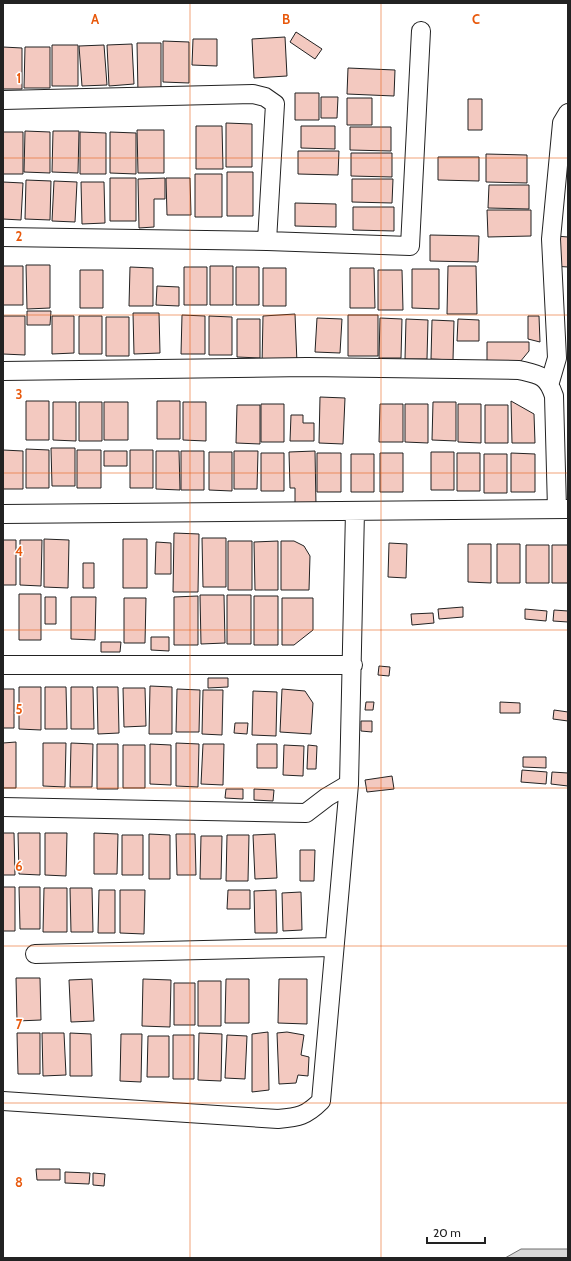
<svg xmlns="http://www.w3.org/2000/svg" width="571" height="1261" font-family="Cabin,sans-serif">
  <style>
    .water { fill: #d9d9d9; stroke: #6f6f6f }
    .building { fill: #f3c9c0; stroke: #222 }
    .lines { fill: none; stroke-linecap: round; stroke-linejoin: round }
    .street-casing { stroke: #222; stroke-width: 20 }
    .street { stroke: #fff; stroke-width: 18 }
    .grid { fill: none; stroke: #e8590c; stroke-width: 1; stroke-opacity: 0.55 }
    .grid-label { font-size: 13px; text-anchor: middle; font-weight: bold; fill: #e8590c; stroke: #fff; stroke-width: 3; stroke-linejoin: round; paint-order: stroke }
  </style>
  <rect width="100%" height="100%" fill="#fff"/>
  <path class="water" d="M521,1249H568V1258H505Z"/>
  <path class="building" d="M296,32L322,49L315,59L290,42Z
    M285,37L287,76L254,78L252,39Z
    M193,39H217V66L192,65Z
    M163,41L189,42V83L163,82Z
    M137,43H161V93H138Z
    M132,44L134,84L109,86L107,45Z
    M52,45H78V86H52Z
    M104,45L107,85L82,86L79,46Z
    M3,47L22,48V89H3Z
    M25,47H50V88H24Z
    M348,68L395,70L394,96L347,94Z
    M295,93H319V120H295Z
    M321,97H338L337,118H321Z
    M347,98H372V125H347Z
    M468,99H482V130H468Z
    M226,123L252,124V167H226Z
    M196,126H222L223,169H196Z
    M301,126H335V149L301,148Z
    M350,127H391V151L350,150Z
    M137,130H164V173H138Z
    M25,131L50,132V173L24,172Z
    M53,131H79L78,173L52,172Z
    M3,132H23V174H3Z
    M80,132L106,133V174H80Z
    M110,132L136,133V174L110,173Z
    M298,151H339L338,175L298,174Z
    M351,153H392V177L351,176Z
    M486,154L527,155V183L486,182Z
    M438,157H479V181L438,180Z
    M227,172H253V216H227Z
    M195,174H222V217H195Z
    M110,178H136V221H110Z
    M165,178V199H154V227L139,228L138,179Z
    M166,178H190L191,215H167Z
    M352,179H393L392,203L352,202Z
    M26,180L51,181L50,220L25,219Z
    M54,181L77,182L75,222L52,221Z
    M3,182L23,183L21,220L3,219Z
    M81,182H104L105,223L82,224Z
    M489,185H529V209L488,208Z
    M295,203L336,204V227L295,226Z
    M353,207H394V231L353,230Z
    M487,210H531V236L488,237Z
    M430,235L479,236L478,262L430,261Z
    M556,236L568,237V267L553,266Z
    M26,265H50V308L27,309Z
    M3,266H23V305H3Z
    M210,266H233V305H210Z
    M448,266H476L477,314H447Z
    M130,267L153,268V306H129Z
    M184,267H207V305H184Z
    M236,267H259V305H236Z
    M263,268H286V306H263Z
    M350,268H374L375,308H350Z
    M412,269H439V309L412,308Z
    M80,270H103V308H80Z
    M378,270H402L403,310H378Z
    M157,286L179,287V306L156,305Z
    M27,311H51L50,325H27Z
    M133,313H159L160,353L134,354Z
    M295,314L297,363L262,365L263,316Z
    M182,315L205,316V354H181Z
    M348,315H378V356H348Z
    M3,316H25V355L3,354Z
    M52,316H74V353L52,354Z
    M79,316H102V354H79Z
    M209,316L232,317V355H209Z
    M528,316H539L540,342L528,339Z
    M106,317H129V356H106Z
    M317,318L342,319L340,353L315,352Z
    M380,318L402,319L401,358H379Z
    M237,319H260V358L237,357Z
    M406,319L428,320L427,359H405Z
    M458,319L479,320V341H457Z
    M432,320L454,321L453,360L431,359Z
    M487,342H529V351L515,368H487Z
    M320,397L345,398L343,444L319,443Z
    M26,401H49V440H26Z
    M157,401H180V439H157Z
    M511,401L534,414L535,443H512Z
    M53,402H76V441L53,440Z
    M79,402H102V441H79Z
    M104,402H128V440H104Z
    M183,402H206V441L183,440Z
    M433,402H456V441L432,440Z
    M261,404H284V442H261Z
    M380,404H403V442H379Z
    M405,404H428V443L405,442Z
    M458,404H481V443L458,442Z
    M237,405H260V444L236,443Z
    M485,405H508V443H485Z
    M291,415H303V423H314V441H290Z
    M51,448H75V486H52Z
    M26,449L49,450V488H26Z
    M3,450L23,451V489H3Z
    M77,450H101V488H77Z
    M130,450H153V488H130Z
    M104,451H127V466H104Z
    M156,451H179L180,490L156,489Z
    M181,451H204V490H181Z
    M234,451H258L257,489H234Z
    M315,451L316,505H295V488H290L289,452Z
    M209,452H232V491L209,490Z
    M431,452H454V490H431Z
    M261,453H284V491H261Z
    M317,453H341V492H317Z
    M380,453H403V492H380Z
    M457,453H480V491H457Z
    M511,453L535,454V492H511Z
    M351,454H374V492H351Z
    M484,454H507V493H484Z
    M174,533L199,534L198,592H173Z
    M202,538H226V587H203Z
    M44,539L69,540L68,588L44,587Z
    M123,539H147V588H123Z
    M3,540H16V585H3Z
    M20,540H42L41,586L20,585Z
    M228,541H252V590H228Z
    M278,541V590H255L254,542Z
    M281,541H294L304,546L310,556L309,590H281Z
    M156,542L171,543V574H155Z
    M389,543L407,544L406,578L388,577Z
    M468,544H491V583L468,582Z
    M497,544H520V583H497Z
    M526,545H549V583H526Z
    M552,545H568V583H552Z
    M83,563H94V588H83Z
    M19,594H41V640H19Z
    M200,595H224L225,643L201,644Z
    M227,595H251V644H227Z
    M198,596V645H174V597Z
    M254,596H278V645H254Z
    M45,597H56V624H45Z
    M71,597H96L95,640L71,639Z
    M124,598H146L145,643H124Z
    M282,598H313V630L294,645H282Z
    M463,607V617L439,619L438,609Z
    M525,609L547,611L546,621L525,619Z
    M554,610L568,611V622L553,621Z
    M433,613L434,623L412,625L411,614Z
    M151,637H169V651L151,650Z
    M101,642H121L120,652H101Z
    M379,666L390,667L389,676L378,675Z
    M208,678H228V687L208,688Z
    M150,686L172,687V734H149Z
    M19,687H41V730L19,729Z
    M45,687H66L67,729H45Z
    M71,687H93L94,729H71Z
    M97,687H118L119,733L98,734Z
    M123,688H145L146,726L124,727Z
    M3,689H14V728H3Z
    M177,689L200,690L199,732H176Z
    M282,689L305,691L313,703L311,734L280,732Z
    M203,690H223L222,735L202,734Z
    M253,691L277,692L276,736L252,735Z
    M366,702H374L373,710H365Z
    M500,702L520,703V713H500Z
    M554,710L568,712V721L553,719Z
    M361,721H372V732L361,731Z
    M235,723H248L247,734L234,733Z
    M16,742V788H3V743Z
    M43,743H66L65,787L43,786Z
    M71,743L93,744L92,787H70Z
    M176,743L199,744L198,787L176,786Z
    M97,744H118V789H97Z
    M150,744L171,745V785L150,784Z
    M203,744H224L223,785L201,784Z
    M257,744H277V768H257Z
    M123,745H145V788H123Z
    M284,745L304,746L303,776L283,775Z
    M308,745L317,746L316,769H307Z
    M523,757H546V768L523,767Z
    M522,770L547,772L546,784L521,782Z
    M552,772L568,773V786L551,784Z
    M392,776L394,789L367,792L365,780Z
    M226,789H243V799L225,798Z
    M254,789L274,790L273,801L254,800Z
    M3,833H14L15,875H3Z
    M18,833H40V875L19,874Z
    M45,833H67L66,876L45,875Z
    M94,833L118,834L117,874H94Z
    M149,834L170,835V879H149Z
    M176,834H195L196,875H177Z
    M275,834L277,878L255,879L253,835Z
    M122,835H143V875H122Z
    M227,835H249L248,881H226Z
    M201,836H222L221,879H200Z
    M300,850H315L314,881H300Z
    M3,887H15V931H3Z
    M19,887H40V929H20Z
    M44,888H67V932H43Z
    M70,888H92L93,932H71Z
    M99,890H115V933H98Z
    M120,890H145L144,934L120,933Z
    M228,890H250V909H227Z
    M276,890L277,933H255L254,891Z
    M301,892L302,930L283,931L282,893Z
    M16,978H40L41,1020L17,1021Z
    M92,979L94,1021L71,1022L69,980Z
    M143,979L171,980L170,1027L142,1026Z
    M226,979H249V1023H225Z
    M279,979H307V1024L278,1023Z
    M198,981H221V1026H198Z
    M174,983H195V1025H174Z
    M268,1032L269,1090L252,1092V1034Z
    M287,1032L304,1035L301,1055L309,1057L308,1076L298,1075L296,1083L279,1084L277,1033Z
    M17,1033H40V1074H18Z
    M42,1033H64L66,1075L43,1076Z
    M70,1033L91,1034L92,1076H70Z
    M199,1033L222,1034L221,1081L198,1080Z
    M121,1034H142L141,1082L120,1081Z
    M173,1035H194V1079H173Z
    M227,1035L247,1036L245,1079L225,1078Z
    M148,1036H169V1077H147Z
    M36,1169H60V1180H37Z
    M65,1172L90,1173L89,1184L65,1183Z
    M93,1173L105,1174L104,1186L93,1185Z"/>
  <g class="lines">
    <g class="street-casing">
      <path id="street" d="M3,100L253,94L265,97L275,104L267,241
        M3,237L267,241L410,246L421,31
        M3,371L307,367L519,370C540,375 547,375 554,396L557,509
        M550,382L557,358L551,239L562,123L568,113
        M3,514L568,509
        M3,665H353
        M3,807L306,813L327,797L349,784
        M35,954L333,947
        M3,1101L278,1119C299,1117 306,1116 321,1101L349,784L355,511"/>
    </g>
    <use href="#street" class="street"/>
  </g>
  <path class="grid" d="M190,3V1258M381,3V1258M3,158H568M3,315H568M3,473H568M3,630H568M3,788H568M3,946H568M3,1103H568"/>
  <g class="grid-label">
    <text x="95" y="24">A</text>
    <text x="286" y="24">B</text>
    <text x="476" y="24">C</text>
    <text x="19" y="83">1</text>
    <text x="19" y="241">2</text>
    <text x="19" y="399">3</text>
    <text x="19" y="556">4</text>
    <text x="19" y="714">5</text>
    <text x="19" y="871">6</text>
    <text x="19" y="1029">7</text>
    <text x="19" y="1187">8</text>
  </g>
  <rect width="571" height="1261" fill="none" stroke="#222222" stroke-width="8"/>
  <path d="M427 1237v6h58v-6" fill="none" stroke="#222222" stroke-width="2"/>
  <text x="433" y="1237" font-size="12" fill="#222222" stroke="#ffffff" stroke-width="3" paint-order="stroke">20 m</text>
</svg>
